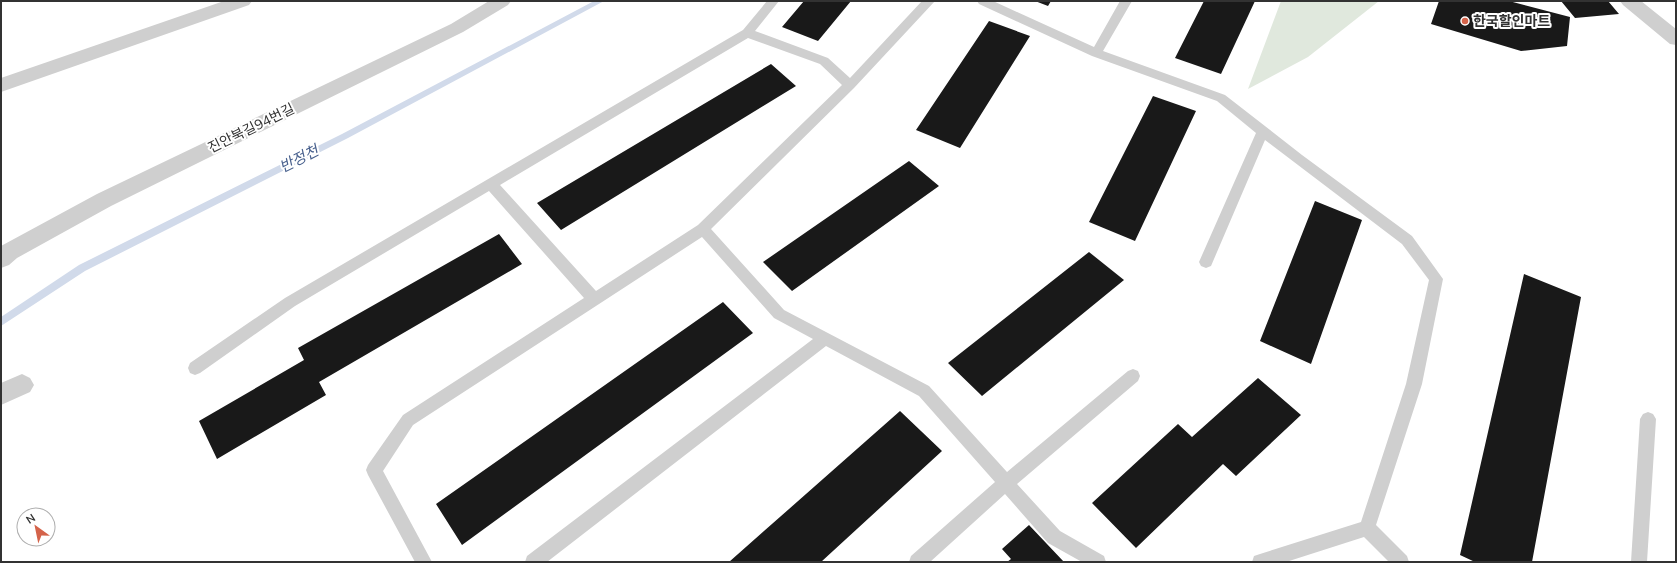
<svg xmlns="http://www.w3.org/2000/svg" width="1677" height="563" font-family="Mulish,'Noto Sans KR',sans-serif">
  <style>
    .green { fill: #e0e8dd }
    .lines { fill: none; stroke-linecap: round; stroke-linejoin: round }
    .stream { fill: #d1daea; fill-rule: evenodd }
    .building { fill: #191919 }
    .service { fill: #cfcfcf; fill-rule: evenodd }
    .minor { fill: #cfcfcf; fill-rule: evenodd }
    .poi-dot { fill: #d4634a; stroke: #fff; stroke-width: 1.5 }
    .labels { text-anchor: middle; stroke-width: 4; stroke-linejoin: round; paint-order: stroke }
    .poi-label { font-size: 14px; font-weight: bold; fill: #323232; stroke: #fff; text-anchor: start }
    .street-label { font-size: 14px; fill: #323232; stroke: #fff }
    .water-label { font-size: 15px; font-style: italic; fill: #48608d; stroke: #fff }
  </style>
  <rect width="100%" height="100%" fill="#fff"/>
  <path class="green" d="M1281,1H1379L1308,57L1248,89Z"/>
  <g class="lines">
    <path class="stream" d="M594,1H604L348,138L85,271L1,326V317L79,265L342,134Z"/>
  </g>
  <path class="building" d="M804,1H851L818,41L782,27Z
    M1035,1H1051L1048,6Z
    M1204,1H1255L1221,74L1175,58Z
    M1439,1H1509L1570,17L1567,46L1521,51L1431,24Z
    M1561,1H1608L1619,14L1575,18Z
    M989,21L1030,36L960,148L916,130Z
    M771,64L796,86L561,230L537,203Z
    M1153,96L1196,111L1135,241L1089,222Z
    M909,161L939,186L792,291L763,262Z
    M1315,201L1362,220L1311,364L1260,341Z
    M499,234L522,264L319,382L326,395L217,459L199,421L304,360L298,348Z
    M1089,252L1124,280L982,396L948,363Z
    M1524,274L1581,297L1532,562H1475L1460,555Z
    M723,302L753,333L462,545L436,504Z
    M1258,378L1301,415L1236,476L1223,464L1136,548L1092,503L1178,424L1192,437Z
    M900,411L942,451L821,562H729Z
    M1029,525L1064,562H1007L1011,559L1002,549Z"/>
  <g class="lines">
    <path class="service" d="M767,1H779L755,31L828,58L850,78L922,1H935L854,88L711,229L784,310L929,386L1007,472L1128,371L1133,369L1138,371L1140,376L1138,381L1017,484L1060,531L1104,556L1106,562H1082L1048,543L1005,494L930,562H909L911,556L995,482L919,396L826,346L547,562H525L527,556L813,339L774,318L702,237L413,425L383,471L432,562H415L368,475L366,470L368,465L403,415L584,298L489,191L295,306L200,373L195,375L190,373L188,368L190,363L285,298L743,30ZM748,38L820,64L842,85L698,225L596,291L500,185Z
      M977,1H993L1094,47L1120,1H1132L1103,51L1225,95L1302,155L1412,236L1443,279L1422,384L1376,525L1407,556L1409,562H1389L1364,537L1286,562H1252L1254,556L1260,554L1361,522L1406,384L1429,280L1402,244L1265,140L1211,266L1206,268L1201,266L1199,262L1256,133L1217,101L1092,56L979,4Z
      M1648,412L1653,414L1656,419L1647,562H1631L1640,419L1643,414Z"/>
    <path class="minor" d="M224,1H252L249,5L1,92V78Z
      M489,1H511L508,5L463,32L111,206L17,258L9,265L1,268V246L97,194L451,24Z
      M1620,1H1641L1676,29V45L1670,44L1623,5Z
      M22,374L30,378L34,385L30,392L1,405V383Z"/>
  </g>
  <circle class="poi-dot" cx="1465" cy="21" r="4"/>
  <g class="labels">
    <g class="poi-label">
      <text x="1473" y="26">한국할인마트</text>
    </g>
    <g class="street-label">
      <text transform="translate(251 128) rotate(-26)" y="5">진안북길94번길</text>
    </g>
    <g class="water-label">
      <text transform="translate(299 159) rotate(-27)" y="5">반정천</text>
    </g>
  </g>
  <rect width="1677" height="563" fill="none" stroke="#323232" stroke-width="4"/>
  <g transform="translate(36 527) rotate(327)"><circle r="19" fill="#ffffff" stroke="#adadad"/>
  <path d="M0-3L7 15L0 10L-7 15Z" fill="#d4634a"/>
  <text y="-6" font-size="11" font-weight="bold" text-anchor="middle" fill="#323232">N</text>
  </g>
</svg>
